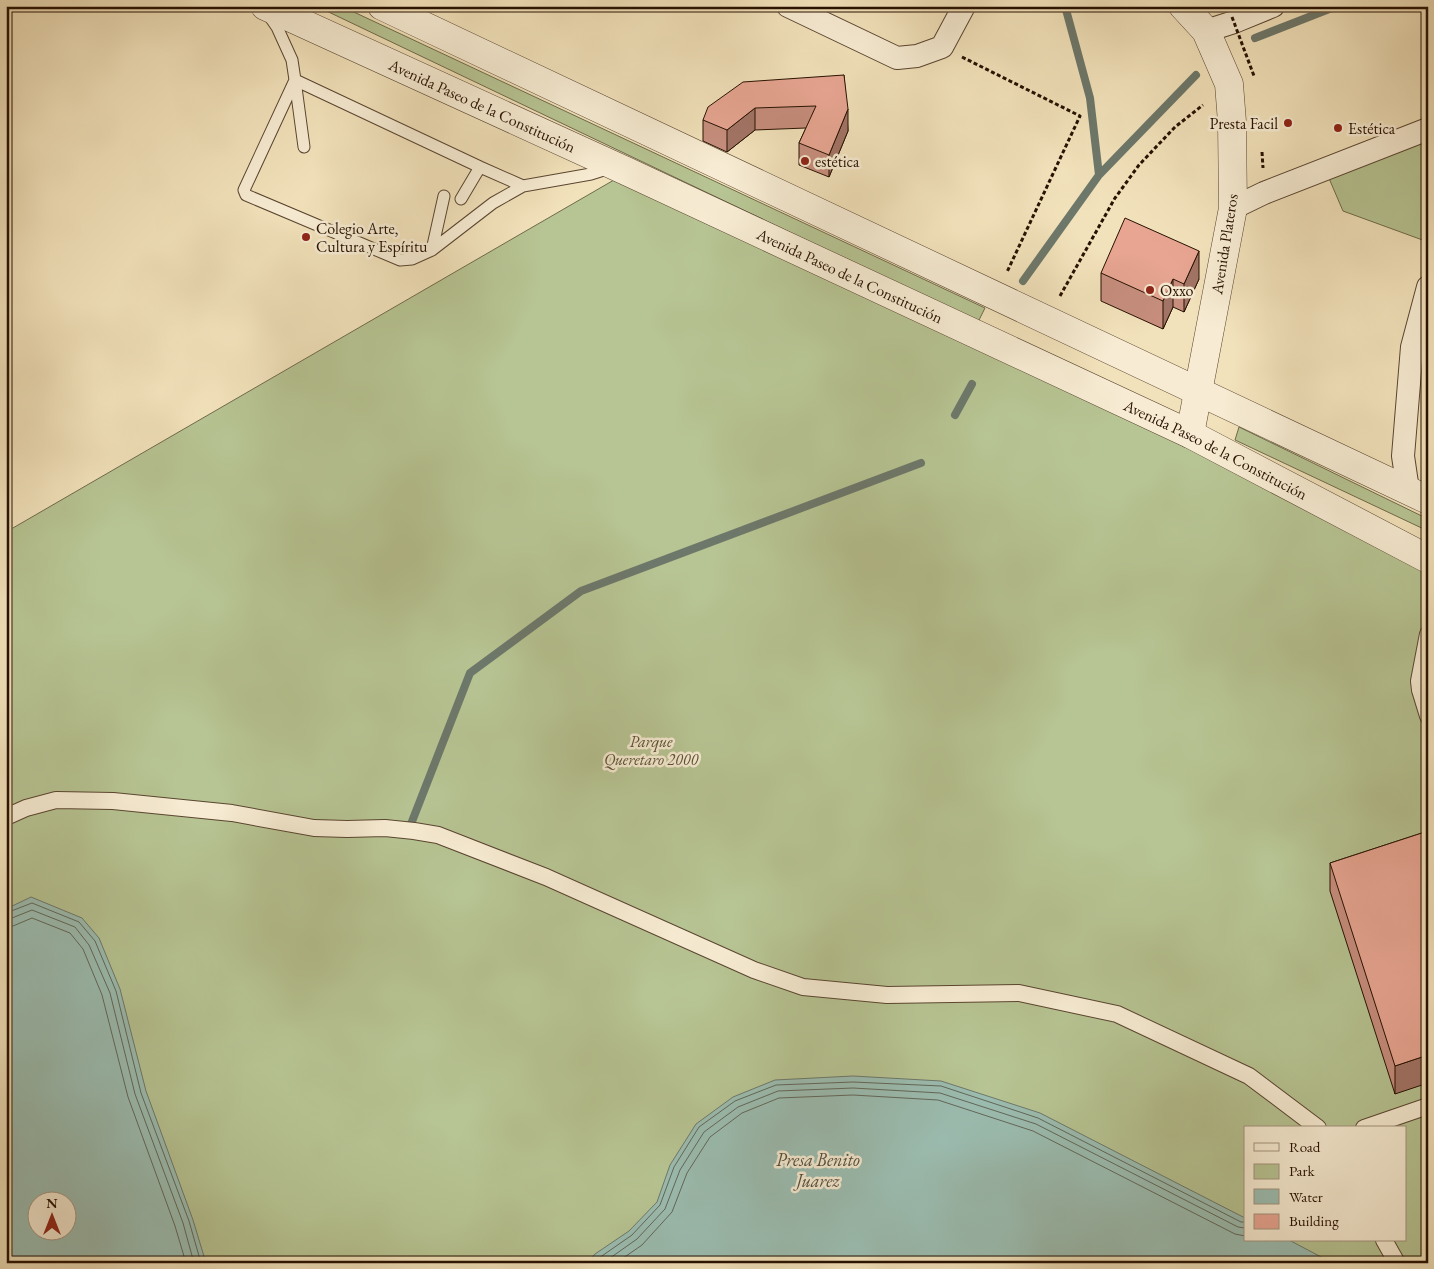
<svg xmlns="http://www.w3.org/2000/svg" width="1434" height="1269" font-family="'EB Garamond',serif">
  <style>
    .green { fill: #b7c493; stroke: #6f6a4a; fill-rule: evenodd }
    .water { fill: #9bbdb1; stroke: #6d786b; fill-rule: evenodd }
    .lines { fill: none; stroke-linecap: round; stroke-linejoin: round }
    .shore { stroke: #616759; stroke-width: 1 }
    .stream { stroke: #6d786b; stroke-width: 8 }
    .service-casing { stroke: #5a4530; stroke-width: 13 }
    .pedestrian-casing { stroke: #5a4530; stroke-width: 18 }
    .minor-casing { stroke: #5a4530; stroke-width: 24 }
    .tertiary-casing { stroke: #5a4530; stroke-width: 29 }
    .path { stroke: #271101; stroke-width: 3; stroke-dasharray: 4 2.5; stroke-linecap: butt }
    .service { stroke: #f7ecd3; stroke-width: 11 }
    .pedestrian { stroke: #f7ecd3; stroke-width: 16 }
    .minor { stroke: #f7ecd3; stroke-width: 22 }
    .tertiary { stroke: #f7ecd3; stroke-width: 28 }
    .path-bridge { stroke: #271101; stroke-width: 3; stroke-dasharray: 4 2.5; stroke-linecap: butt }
    .wall { fill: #c78e7e; stroke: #271101 }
    .shaded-wall { fill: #a27466; stroke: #271101 }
    .building { fill: #e7a592; stroke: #271101 }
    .poi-dot { fill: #8f2418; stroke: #f7ecd3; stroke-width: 2 }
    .labels { text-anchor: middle; stroke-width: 5; stroke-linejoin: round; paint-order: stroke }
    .street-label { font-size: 16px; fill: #271101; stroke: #f7ecd3 }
    .poi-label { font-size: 16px; fill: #271101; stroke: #f7ecd3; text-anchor: start }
    .park-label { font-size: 16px; font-style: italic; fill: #595034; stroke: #f7ecd3 }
    .water-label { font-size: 18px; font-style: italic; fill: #504d3f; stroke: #f7ecd3 }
  </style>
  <rect width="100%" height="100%" fill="#f2e2bb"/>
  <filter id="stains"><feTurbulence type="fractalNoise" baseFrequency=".004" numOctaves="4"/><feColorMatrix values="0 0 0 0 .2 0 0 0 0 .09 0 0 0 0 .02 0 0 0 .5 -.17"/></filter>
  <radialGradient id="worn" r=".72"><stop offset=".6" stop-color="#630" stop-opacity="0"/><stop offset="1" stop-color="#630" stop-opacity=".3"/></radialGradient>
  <path class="green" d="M316,6H341L985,308L978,322Z
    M1428,129V242L1343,211L1325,169Z
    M626,173L1428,547V1263H6V532ZM1245,1128H1405V1240H1245ZM38,1202H68V1232H38Z
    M1239,427L1428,519V531L1235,440Z"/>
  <path class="water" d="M31,897L82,918L99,938L120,989L146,1091L193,1220L206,1263H6V909ZM38,1202H68V1232H38Z
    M853,1076L941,1081L1040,1113L1245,1218V1240H1289L1325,1259L1330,1263H587L595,1254L629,1231L657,1202L670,1165L696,1124L733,1097L775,1080Z"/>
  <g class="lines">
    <path class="shore" d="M6,913L32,903L79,922L95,941L116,991L141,1093L189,1221L201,1263
      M6,919L12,918L32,910L75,927L89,945L110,993L135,1094L183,1223L194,1263
      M6,926H13L32,918L70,933L83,949L102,995L128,1097L175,1226L186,1263
      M594,1263L599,1258L632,1235L660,1205L674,1167L699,1127L735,1101L776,1085L853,1082L941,1086L1038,1118L1241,1222H1245
      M603,1263L637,1239L665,1209L680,1170L704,1132L738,1107L778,1091L853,1088L940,1093L1036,1124L1238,1227L1245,1228
      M616,1263L642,1245L672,1212L687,1173L710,1137L742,1113L779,1098L853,1095L938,1100L1033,1131L1235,1234L1245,1236"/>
    <path class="stream" d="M1255,38L1337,6
      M1099,175L1196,75
      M1023,281L1099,175L1090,98L1065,6
      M955,415L972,384
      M411,824L470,673L581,591L921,463"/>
    <g class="service-casing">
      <path id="service" d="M268,14L277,27L292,60L295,80L480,167L523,186L591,174L610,168
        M295,80L244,190L246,195L400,260L412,259L432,250L493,203L523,186
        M295,80L304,147
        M461,199L480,167
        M432,250L444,196"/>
    </g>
    <g class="pedestrian-casing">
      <path id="pedestrian" d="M1428,634L1419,681L1420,690L1428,716
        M6,817L26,808L56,800L113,801L232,813L314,828L347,829L385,828L414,831L438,835L546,877L754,970L803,987L887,995L1019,993L1117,1014L1249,1076L1318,1128
        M1364,1128L1428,1106
        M1384,1240L1397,1263"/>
    </g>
    <g class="minor-casing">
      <path id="minor" d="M788,6L897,58L917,56L942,47L964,6
        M1206,31L1234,22L1273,6
        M1233,208L1264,193L1428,129
        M1408,490L1403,456L1412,347L1428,287"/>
    </g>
    <g class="tertiary-casing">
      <g id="tertiary">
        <path id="s1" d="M265,6L626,171L1190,434L1428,559"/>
        <path d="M382,6L1428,500"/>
        <path d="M1183,6L1206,31L1229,84L1232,122L1233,208L1190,434"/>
      </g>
    </g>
    <path class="path" d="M962,57L1080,116L1007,272
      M1262,152L1263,168
      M1060,296L1115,198L1139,165L1175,127L1203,105"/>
    <use href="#service" class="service"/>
    <use href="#pedestrian" class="pedestrian"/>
    <use href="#minor" class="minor"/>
    <use href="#tertiary" class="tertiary"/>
    <path class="path-bridge" d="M1232,17L1254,76"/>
  </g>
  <path class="wall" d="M844,75L848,131L829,177L799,165V143L806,128L755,130L727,152L703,141V120Z
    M1101,273L1199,279L1184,312L1173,307L1163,329L1101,301Z
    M1428,831L1395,1094L1330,891V863Z"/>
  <path class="shaded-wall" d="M755,108V130L727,152V130Z
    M848,109V131L829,177V155Z
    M1199,251V279L1184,312V284Z
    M1173,279V307L1163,329V301Z
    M1428,1055V1083L1395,1094V1066Z"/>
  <path class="building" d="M844,75L848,109L829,155L799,143L816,106L755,108L727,130L703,120L708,107L743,82Z
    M1125,218L1199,251L1184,284L1173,279L1163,301L1101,273Z
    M1428,831V1055L1395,1066L1330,863Z"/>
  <g class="poi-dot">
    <circle cx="1288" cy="123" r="5"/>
    <circle cx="1338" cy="128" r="5"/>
    <circle cx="805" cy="161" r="5"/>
    <circle cx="306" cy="237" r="5"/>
    <circle cx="1150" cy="290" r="5"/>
  </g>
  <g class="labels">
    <g class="street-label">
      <text dy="6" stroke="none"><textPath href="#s1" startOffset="239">Avenida Paseo de la Constitución</textPath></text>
      <text transform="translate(1224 244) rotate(-81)" y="6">Avenida Plateros</text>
      <text dy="6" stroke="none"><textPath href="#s1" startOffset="644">Avenida Paseo de la Constitución</textPath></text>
      <text dy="6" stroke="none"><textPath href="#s1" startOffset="1049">Avenida Paseo de la Constitución</textPath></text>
    </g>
    <g class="poi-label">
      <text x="1278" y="129" text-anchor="end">Presta Facil</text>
      <text x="1348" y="134">Estética</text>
      <text x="815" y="167">estética</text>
      <text x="316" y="234">Colegio Arte,<tspan x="316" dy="18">Cultura y Espíritu</tspan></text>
      <text x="1160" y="296">Oxxo</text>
    </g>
    <g class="park-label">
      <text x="651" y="747">Parque<tspan x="651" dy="18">Queretaro 2000</tspan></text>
    </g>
    <g class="water-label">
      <text x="818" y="1166">Presa Benito<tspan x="818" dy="21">Juarez</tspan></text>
    </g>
  </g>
  <rect width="1434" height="1269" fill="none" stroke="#f2e2bb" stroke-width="25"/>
  <rect x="8" y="8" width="1419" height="1254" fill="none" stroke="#271101" stroke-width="2.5"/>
  <rect x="12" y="12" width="1409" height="1244" fill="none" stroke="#271101"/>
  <rect x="1244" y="1126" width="162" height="115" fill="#f7ecd3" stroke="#a4947f"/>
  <rect x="1254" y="1143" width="25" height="8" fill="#f7ecd3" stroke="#a4947f"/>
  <text x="1289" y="1152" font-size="15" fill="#271101">Road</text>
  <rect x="1254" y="1164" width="25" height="15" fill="#b7c493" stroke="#a4947f"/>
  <text x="1289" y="1176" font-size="15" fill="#271101">Park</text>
  <rect x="1254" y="1189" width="25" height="15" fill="#9bbdb1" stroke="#a4947f"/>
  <text x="1289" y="1202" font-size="15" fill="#271101">Water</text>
  <rect x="1254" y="1214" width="25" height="15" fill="#e7a592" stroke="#a4947f"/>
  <text x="1289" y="1226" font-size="15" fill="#271101">Building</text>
  <g transform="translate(52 1216)"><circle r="24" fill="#f7ecd3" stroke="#a4947f"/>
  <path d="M0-4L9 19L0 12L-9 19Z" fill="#8f2418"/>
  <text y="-8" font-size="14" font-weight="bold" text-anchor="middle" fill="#271101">N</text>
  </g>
  <rect width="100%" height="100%" filter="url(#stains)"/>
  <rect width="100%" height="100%" fill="url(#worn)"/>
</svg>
